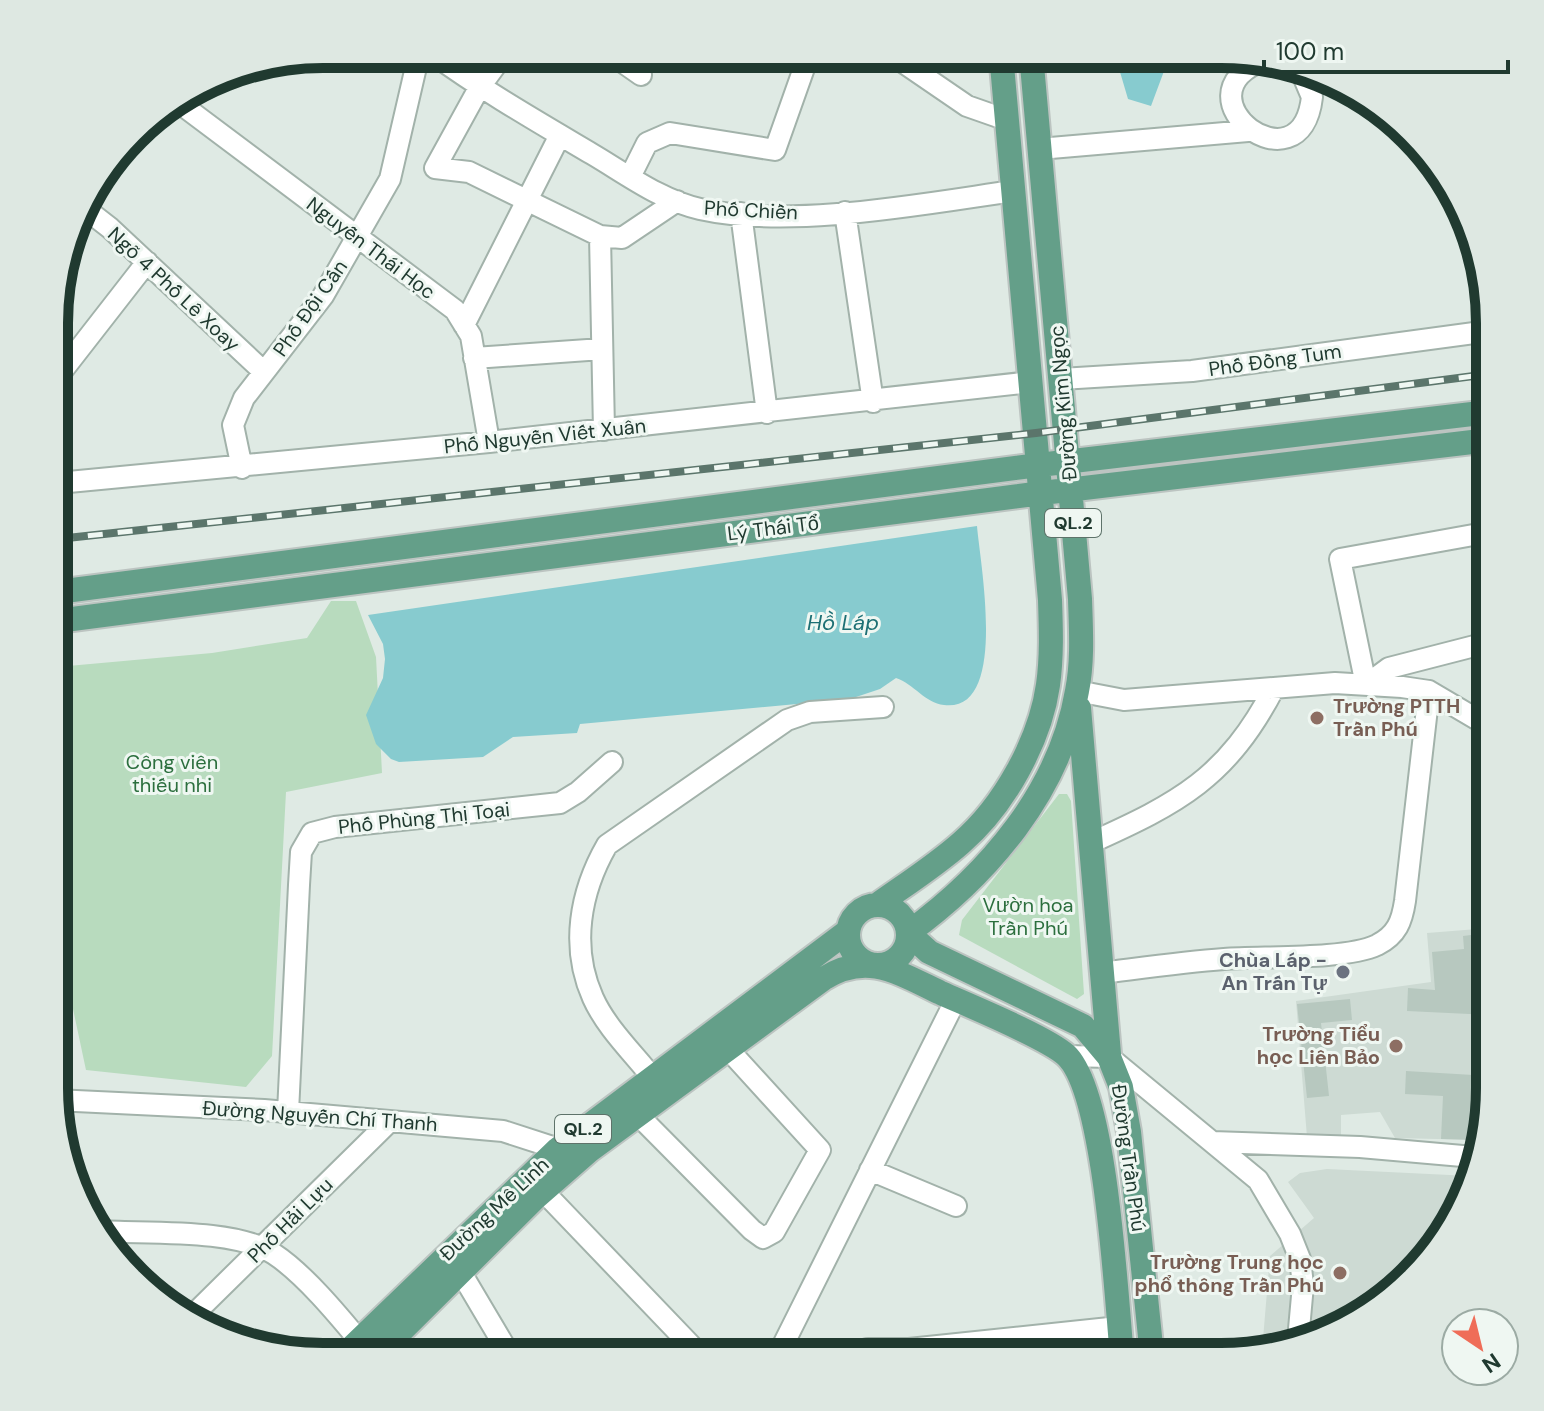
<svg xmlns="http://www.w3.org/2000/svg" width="1544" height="1411" font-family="'DM Sans',sans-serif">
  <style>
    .built { fill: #cddad3 }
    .green { fill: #b8dbbe }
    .water { fill: #87cbcf }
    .building { fill: #b7c8bf }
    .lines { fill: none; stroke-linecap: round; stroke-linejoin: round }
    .minor-casing { stroke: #a2b2aa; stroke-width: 24 }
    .major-casing { stroke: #bcc4c1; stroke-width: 28 }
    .minor { stroke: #fff; stroke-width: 20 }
    .major { stroke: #649f89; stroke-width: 24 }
    .rail-casing { stroke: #5b756b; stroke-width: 8 }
    .rail { stroke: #eff7f2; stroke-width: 5; stroke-dasharray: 15; stroke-linecap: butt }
    .education-dot { fill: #8d6e63; stroke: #eff7f2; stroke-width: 3 }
    .worship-dot { fill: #6b7280; stroke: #eff7f2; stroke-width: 3 }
    .labels { text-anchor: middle; stroke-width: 6; stroke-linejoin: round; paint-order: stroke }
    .shield { fill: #eff7f2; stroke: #5e736a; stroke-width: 2 }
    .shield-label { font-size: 18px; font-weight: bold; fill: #203a30 }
    .street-label { font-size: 20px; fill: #203a30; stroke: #eff7f2 }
    .education-label { font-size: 20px; font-weight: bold; fill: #785e54; stroke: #eff7f2; text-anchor: end }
    .park-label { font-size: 20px; fill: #2c6f3e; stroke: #eff7f2 }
    .worship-label { font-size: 20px; font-weight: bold; fill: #5b616d; stroke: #eff7f2; text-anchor: end }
    .water-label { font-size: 22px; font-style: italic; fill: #1c6f74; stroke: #eff7f2 }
    .rim { fill: none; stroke: #203a30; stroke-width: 10 }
  </style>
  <rect width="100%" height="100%" fill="#dfeae4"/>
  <path class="built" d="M1490,928V1088L1478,1140L1395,1138L1380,1112L1341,1115V1138L1307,1137L1296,1001L1431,982L1427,933Z
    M1327,1169L1470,1176L1462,1207L1398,1291L1324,1337L1262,1351L1270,1256L1314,1218L1288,1182L1300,1173Z"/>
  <path class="green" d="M331,601H356L376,657L382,773L286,792L272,1056L246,1087L86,1070L56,929L57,667L212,653L307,638Z
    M1059,794H1067L1071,801L1084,994L1077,999L959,935L962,920Z"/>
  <path class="water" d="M1115,55H1170L1151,106L1128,99Z
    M977,526C980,563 1009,713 944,705C925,703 914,684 896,678L880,689L850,699L580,724L577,733L513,737L483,757L399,762L391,759L376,744L366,715L383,678L385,659L383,644L368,615Z"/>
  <path class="building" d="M1479,934L1483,992L1490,993V1015L1407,1011L1408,988L1435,990L1432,952L1464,949L1463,936Z
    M1350,999L1352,1020L1321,1023L1329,1096L1307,1098L1297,1004Z
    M1406,1071L1490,1076L1478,1140L1441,1139L1443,1096L1405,1094Z"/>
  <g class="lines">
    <g class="minor-casing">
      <path id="minor" d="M433,54C484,91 538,122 592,154C626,174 660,200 700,209C790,229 922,204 1013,191
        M504,54L479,88L435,168L469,172L600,236L622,238L677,201
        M611,54L641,75
        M891,54L967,106L1007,120
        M1262,61C1174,97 1301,194 1312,97L1301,71
        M178,102L455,310L471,336L489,442
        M1039,149L1248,131
        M630,177L647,143L670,133L775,150L809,54
        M83,207L110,228L264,372
        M845,212L873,402
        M741,213L767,413
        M600,236L604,430
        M464,325L560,135
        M474,358L602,349
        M59,375L147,262
        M1061,379L1192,371L1489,331
        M242,468L233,425L244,398L323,296L390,179L419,54
        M58,483L489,442L1031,382
        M1490,532L1340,559L1366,685L1389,668L1490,642
        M1077,691L1124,700L1335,683L1402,687L1429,691L1490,727
        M1090,843C1179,803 1227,778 1274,688
        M1102,973C1142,968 1183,962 1224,959C1263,956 1345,960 1377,945C1397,935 1402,921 1405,901L1429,691
        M1067,1056L1109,1057L1212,1142L1360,1147L1474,1157
        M652,1077C632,1052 606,1027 593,998C570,947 580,892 607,845L787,720L810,712L883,707
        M55,1100L264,1110L503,1131L571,1153
        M288,1112L299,885L301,852L312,833L335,827L560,803L578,792L612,762
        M637,1114L752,1230L763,1238L774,1232L820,1150L727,1048
        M1212,1142L1258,1180L1290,1234L1300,1259L1303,1285L1299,1329
        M870,1170L956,1206
        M543,1191L702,1357
        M99,1231C147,1234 235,1228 274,1254C306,1275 343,1321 368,1351
        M460,1271L511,1357
        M190,1318L390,1121
        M777,1357L956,999
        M835,1357L868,1349H909L1119,1327"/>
    </g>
    <g class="major-casing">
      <path id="major" d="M1031,54L1080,599C1081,630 1083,661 1077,691C1060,791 988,875 908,933L929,952L1083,1026L1109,1057L1121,1087L1129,1132L1152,1356
        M57,592L1039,465L1489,412
        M57,621L1042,493L1489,440
        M1079,708L1109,1054
        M848 935a30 30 0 1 1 60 0a30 30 0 1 1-60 0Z
        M877,905C905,885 935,866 961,843C1004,806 1040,741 1048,685C1052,657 1051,628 1050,600L1001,54
        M342,1357L558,1149L848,931
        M375,1357L534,1199L590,1150L823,979C867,951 899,973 941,993C970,1006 1046,1037 1066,1055C1106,1092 1116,1295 1122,1357"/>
    </g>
    <use href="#minor" class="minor"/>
    <use href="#major" class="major"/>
    <g class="rail-casing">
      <path id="rail" d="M58,539L1036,433L1489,374"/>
    </g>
    <use href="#rail" class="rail"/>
  </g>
  <g class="education-dot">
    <circle cx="1317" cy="718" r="8"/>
    <circle cx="1396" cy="1046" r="8"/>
    <circle cx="1340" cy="1273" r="8"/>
  </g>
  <circle class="worship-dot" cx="1343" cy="972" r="8"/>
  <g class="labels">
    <g class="shield">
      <rect x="1045" y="509" width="56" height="28" rx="6"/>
      <rect x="555" y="1115" width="56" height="28" rx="6"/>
    </g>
    <g class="shield-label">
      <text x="1073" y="529">QL.2</text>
      <text x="583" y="1135">QL.2</text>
    </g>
    <g class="street-label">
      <text transform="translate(751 210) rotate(3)" y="7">Phố Chiền</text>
      <text transform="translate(371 248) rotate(37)" y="7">Nguyễn Thái Học</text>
      <text transform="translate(174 289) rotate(43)" y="7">Ngõ 4 Phố Lê Xoay</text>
      <text transform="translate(310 308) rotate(-55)" y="7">Phố Đội Cấn</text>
      <text transform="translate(1275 360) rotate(-8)" y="7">Phố Đồng Tum</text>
      <text transform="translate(1063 403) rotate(-95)" y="7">Đường Kim Ngọc</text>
      <text transform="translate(545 436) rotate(-6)" y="7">Phố Nguyễn Viết Xuân</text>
      <text transform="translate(773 528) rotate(-7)" y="7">Lý Thái Tổ</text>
      <text transform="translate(424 818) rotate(-6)" y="7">Phố Phùng Thị Toại</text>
      <text transform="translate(320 1116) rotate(4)" y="7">Đường Nguyễn Chí Thanh</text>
      <text transform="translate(1129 1158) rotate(82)" y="7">Đường Trần Phú</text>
      <text transform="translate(494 1209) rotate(-43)" y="7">Đường Mê Linh</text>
      <text transform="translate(290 1220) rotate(-45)" y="7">Phố Hải Lựu</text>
    </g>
    <g class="education-label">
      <text x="1333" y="713" text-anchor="start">Trường PTTH<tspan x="1333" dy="23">Trần Phú</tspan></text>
      <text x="1380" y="1041">Trường Tiểu<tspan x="1380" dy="23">học Liên Bảo</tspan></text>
      <text x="1324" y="1269">Trường Trung học<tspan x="1324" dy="23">phổ thông Trần Phú</tspan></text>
    </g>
    <g class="park-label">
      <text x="172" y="769">Công viên<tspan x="172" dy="23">thiếu nhi</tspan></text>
      <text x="1028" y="912">Vườn hoa<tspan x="1028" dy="23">Trần Phú</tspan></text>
    </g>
    <g class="worship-label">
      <text x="1327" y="967">Chùa Láp -<tspan x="1327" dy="23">An Trấn Tự</tspan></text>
    </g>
    <g class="water-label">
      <text x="843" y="630">Hồ Láp</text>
    </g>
  </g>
  <path d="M0 0H1544V1411H0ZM323 68H1221A255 255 0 0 1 1476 323V1088A255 255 0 0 1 1221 1343H323A255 255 0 0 1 68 1088V323A255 255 0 0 1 323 68Z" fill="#dee8e2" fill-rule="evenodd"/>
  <path class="rim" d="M323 68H1221A255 255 0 0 1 1476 323V1088A255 255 0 0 1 1221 1343H323A255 255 0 0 1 68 1088V323A255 255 0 0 1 323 68Z"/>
  <g transform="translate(1480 1347) rotate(145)"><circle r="38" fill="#eff7f2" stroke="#9caba4" stroke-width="2"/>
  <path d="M0-6L14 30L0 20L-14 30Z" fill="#ef6d58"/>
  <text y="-12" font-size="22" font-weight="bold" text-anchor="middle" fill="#203a30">N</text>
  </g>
  <path d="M1264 60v12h244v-12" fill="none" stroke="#203a30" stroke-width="4"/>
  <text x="1276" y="60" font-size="24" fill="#203a30" stroke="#eff7f2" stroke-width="6" paint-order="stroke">100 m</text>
</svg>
